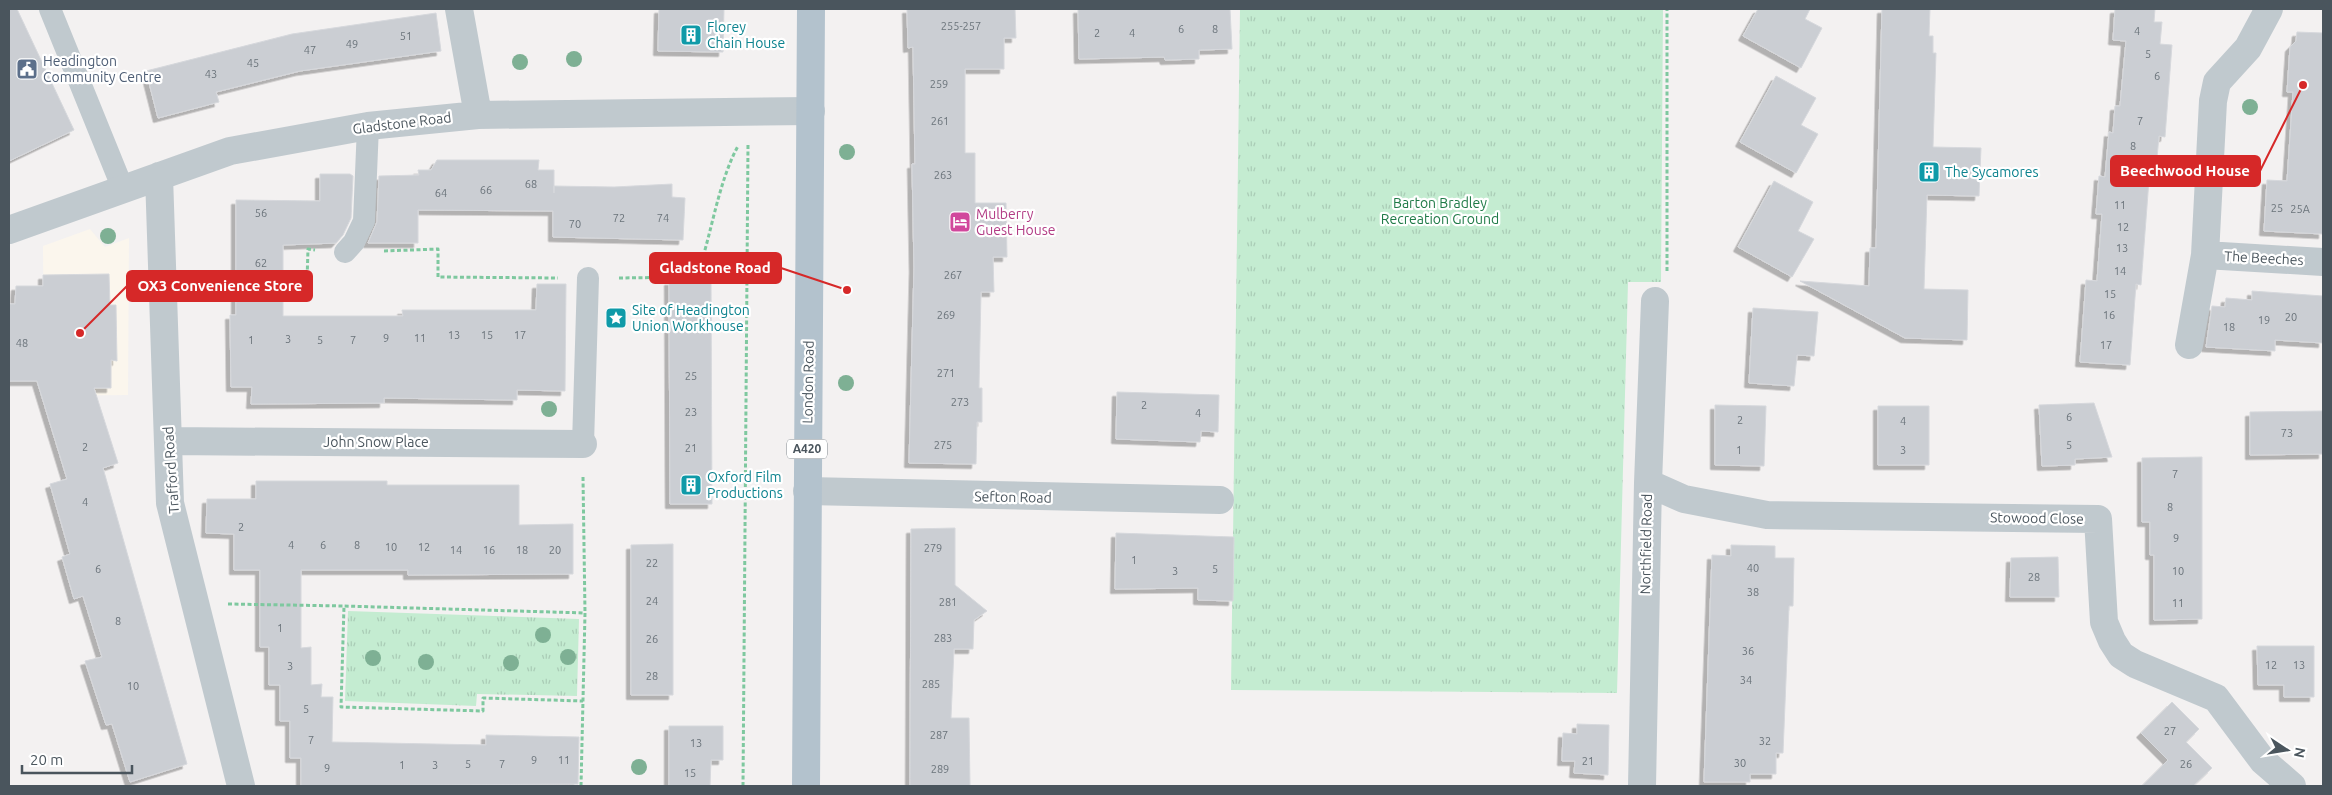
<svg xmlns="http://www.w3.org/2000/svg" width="2332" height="795" font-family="Ubuntu,sans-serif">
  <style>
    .commercial { fill: #fbf6ed }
    .grass { fill: url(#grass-tufts) }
    .building { fill: #cbced3; stroke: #d6d8dc; filter: url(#shadow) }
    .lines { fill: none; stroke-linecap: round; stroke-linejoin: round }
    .path { stroke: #7ec89f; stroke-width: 3; stroke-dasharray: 4 2.5; stroke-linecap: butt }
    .service { stroke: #c0c9ce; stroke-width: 22 }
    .minor { stroke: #c0c9ce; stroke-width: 28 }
    .primary { stroke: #b3c2cd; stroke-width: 28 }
    .tree { fill: #7eb094 }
    .labels { text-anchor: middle; stroke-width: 4.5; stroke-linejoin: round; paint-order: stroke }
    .number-label { font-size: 11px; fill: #6a737a }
    .shield { fill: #fff; stroke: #80888e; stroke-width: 1 }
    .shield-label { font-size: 12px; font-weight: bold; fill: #4a555d }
    .culture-label { font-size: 14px; fill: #0d838f; stroke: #fff; text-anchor: start }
    .service-label { font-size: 14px; fill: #4e5e75; stroke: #fff; text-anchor: start }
    .street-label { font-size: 14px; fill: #4a555d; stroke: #fff }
    .park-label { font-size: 14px; fill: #1f7a47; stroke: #fff }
    .hotel-label { font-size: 14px; fill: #b23c85; stroke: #fff; text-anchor: start }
    .leader { fill: none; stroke: #d62828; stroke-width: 2 }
    .callout-dot { fill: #d62828; stroke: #fff; stroke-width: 2 }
    .callout { fill: #d62828; stroke: #d62828; stroke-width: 2 }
    .callout-label { font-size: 15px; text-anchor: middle; font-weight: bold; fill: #fff }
  </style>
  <defs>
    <pattern id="grass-tufts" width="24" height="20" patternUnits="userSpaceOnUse" patternTransform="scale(1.25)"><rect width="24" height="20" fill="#c4ecd1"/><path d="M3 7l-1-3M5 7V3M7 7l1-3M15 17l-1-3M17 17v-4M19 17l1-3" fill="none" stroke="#aaccb6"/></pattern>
    <filter id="shadow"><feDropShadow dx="-4.5" dy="4.5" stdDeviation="0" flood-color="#0004"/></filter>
  </defs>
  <rect width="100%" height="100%" fill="#f3f1f1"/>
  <path class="commercial" d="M90,229L105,247L129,238L128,395L44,396L43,246Z"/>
  <path class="grass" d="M1240,9H1663L1661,282H1628L1617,693L1231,690Z
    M348,611L579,619L577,696L477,694L476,706L345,701Z"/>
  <path class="building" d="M9,9H17L74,130L9,161Z
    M659,9H724L723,52L658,51Z
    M907,9H1015L1016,38H1004V69H965V153H975V203H1006L1007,257H993L994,292H981L979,388H982V422H977L976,464L909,463L914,268L912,164H915L913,47L908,48Z
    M1078,9H1230L1232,49L1199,50V59L1165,60L1164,57L1079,59Z
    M1758,9H1810L1805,19L1822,28L1801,68L1743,36Z
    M1882,9H1930L1929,36H1933V53H1936L1933,147L1981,148L1979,196L1927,195L1924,289L1968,290L1967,340L1905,338L1800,281L1869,286L1870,248H1876Z
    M2115,9H2155L2154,22H2162L2160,44L2172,45L2165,137L2159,136L2155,180H2149L2141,285L2136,284L2130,365L2080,362L2086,280L2097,281L2102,214H2096L2099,176L2105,177L2109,132L2113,133L2115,106H2120L2126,41L2113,40Z
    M436,13L441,51L300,71L216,92L219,102L158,118L146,71L292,34Z
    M2297,32L2323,33V234L2264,231L2267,180L2287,181L2293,92H2287L2290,47L2296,41Z
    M1776,76L1816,98L1801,125L1818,134L1796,173L1740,142Z
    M437,160H539L538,170H554V193V186L614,187L672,184V197L685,198L683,240L553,237V211L418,210V243H368L377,222L379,176L419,175L418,170H431Z
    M320,174H350L353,176L351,218L343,235L336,243L283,245V316H403L402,310H536L537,284H566L565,391L517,390V400L384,398V403L251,404L252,387H231L230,315H236V200L320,201Z
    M1774,181L1813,202L1798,231L1814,239L1792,277L1738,247Z
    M109,274L110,305H116L117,361L111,360V388H94L118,463L103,468L187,764L130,782L112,724L106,725L85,661L102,657L83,596L74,599L62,557L70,554L50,484L67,479L37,381H9V304H15L16,286H43V275Z
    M669,281H711L712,504H670Z
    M2252,291L2323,296V343L2275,340V351L2206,347L2212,306L2225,307L2226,298L2252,300Z
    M1753,308L1818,312L1814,356L1797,355L1794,386L1749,383Z
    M1117,392L1219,395L1218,432L1201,431L1200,442L1116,439Z
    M2094,403L2112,457L2075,459V465L2042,466L2039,405Z
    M1715,405L1766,406L1764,466L1715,465Z
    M1878,406H1929V465H1878Z
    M2323,411V454L2250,455V412Z
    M2202,457V619L2154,620V555H2150V522H2142V458Z
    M256,481H387V485H519V525L573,524V574L408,575V570H301V648L311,647V685L322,684L321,697H333L332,742L486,745V735L579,737L578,784L301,786V758H290V721H280V685H269V647H260V570H234V534L206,533L207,499H256Z
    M955,528V585L987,611L974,620L973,649H954L951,718H969L970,786H910L911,529Z
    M1116,533L1234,537L1233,601L1198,600V588L1115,589Z
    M673,544V695H631V545Z
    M1731,545L1775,546V558H1794L1793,606H1789L1783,753H1776V774H1750V782H1704L1712,555L1731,556Z
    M2058,557L2059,597H2010L2011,558Z
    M2257,646H2314V697H2284V685H2258Z
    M2172,702L2199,729L2186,742L2212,768L2193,786H2142L2168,760L2141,733Z
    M1577,724L1609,725L1608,775L1574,773L1575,761H1562L1563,733L1577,734Z
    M669,726H723V760H711L710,786H669Z"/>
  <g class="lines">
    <path class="path" d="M384,251L438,249V277L558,278
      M1667,271V9
      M195,278L307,281L308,249L315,250
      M619,278L690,277L698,273C712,232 718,183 738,146
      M583,477L585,613
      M228,604L344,606
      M581,786L585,613L344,606L341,707L483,711V698L583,701
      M743,786L748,144"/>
    <path class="service" d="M50,9L123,189
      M345,252L354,242L364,221L368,126
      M583,444L588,278"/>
    <path class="minor" d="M459,9L478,115
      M159,176L170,503L241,786
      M9,230L230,151L368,126L478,115L811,111
      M2205,255L2323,262
      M2189,345L2205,255L2213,101L2217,82L2248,48L2269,9
      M168,441L583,444
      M1648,483L1684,499L1767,515L2098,519L2104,622L2112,641L2121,655L2135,664L2216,698L2263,761L2292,786
      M807,491L1220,500
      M1642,786L1648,483L1655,301"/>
    <path class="primary" d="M806,786L811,9"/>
  </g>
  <g class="tree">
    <circle cx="574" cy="59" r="8"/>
    <circle cx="520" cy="62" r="8"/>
    <circle cx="2250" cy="107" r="8"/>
    <circle cx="847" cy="152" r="8"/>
    <circle cx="108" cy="236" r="8"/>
    <circle cx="846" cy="383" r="8"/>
    <circle cx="549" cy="409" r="8"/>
    <circle cx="543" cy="635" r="8"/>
    <circle cx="568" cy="657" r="8"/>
    <circle cx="373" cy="658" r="8"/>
    <circle cx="426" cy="662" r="8"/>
    <circle cx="511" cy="663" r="8"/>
    <circle cx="639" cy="767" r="8"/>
  </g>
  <defs>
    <g id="building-square" transform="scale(1.125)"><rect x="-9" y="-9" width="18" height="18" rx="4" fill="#0f9aa8" stroke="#fff"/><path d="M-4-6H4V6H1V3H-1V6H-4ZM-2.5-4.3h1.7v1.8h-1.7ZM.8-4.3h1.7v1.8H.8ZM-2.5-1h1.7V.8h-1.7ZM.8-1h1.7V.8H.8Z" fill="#fff"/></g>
    <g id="civic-square" transform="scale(1.125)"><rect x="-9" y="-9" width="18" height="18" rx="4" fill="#5c6f8a" stroke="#fff"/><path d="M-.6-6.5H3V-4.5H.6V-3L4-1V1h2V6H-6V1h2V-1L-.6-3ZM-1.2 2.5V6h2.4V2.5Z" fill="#fff"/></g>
    <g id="hotel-square" transform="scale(1.125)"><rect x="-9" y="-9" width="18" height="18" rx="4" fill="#d1479c" stroke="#fff"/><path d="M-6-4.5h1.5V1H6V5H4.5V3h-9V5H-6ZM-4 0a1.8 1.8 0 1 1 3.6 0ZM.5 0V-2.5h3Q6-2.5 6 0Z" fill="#fff"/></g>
    <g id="sight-square" transform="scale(1.125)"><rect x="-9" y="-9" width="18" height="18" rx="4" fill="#0f9aa8" stroke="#fff"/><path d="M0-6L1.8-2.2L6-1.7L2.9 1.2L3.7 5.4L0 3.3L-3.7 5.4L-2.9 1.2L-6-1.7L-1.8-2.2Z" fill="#fff"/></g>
  </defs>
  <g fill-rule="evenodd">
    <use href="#building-square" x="691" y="35"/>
    <use href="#civic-square" x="27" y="69"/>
    <use href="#building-square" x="1929" y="172"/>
    <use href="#hotel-square" x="960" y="222"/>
    <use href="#sight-square" x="616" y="318"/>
    <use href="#building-square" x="691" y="485"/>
  </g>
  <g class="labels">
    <g class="number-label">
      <text x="961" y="30">255-257</text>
      <text x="1181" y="33">6</text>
      <text x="1215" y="33">8</text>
      <text x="2137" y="35">4</text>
      <text x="1097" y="37">2</text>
      <text x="1132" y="37">4</text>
      <text x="406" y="40">51</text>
      <text x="352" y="48">49</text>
      <text x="310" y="54">47</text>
      <text x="2148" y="58">5</text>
      <text x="253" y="67">45</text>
      <text x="211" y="78">43</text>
      <text x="2157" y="80">6</text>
      <text x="939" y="88">259</text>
      <text x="940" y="125">261</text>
      <text x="2140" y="125">7</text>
      <text x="2133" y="150">8</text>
      <text x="943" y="179">263</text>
      <text x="531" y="188">68</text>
      <text x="486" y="194">66</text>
      <text x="441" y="197">64</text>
      <text x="2120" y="209">11</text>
      <text x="2277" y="212">25</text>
      <text x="2300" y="213">25A</text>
      <text x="261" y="217">56</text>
      <text x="619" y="222">72</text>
      <text x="663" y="222">74</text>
      <text x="575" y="228">70</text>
      <text x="2123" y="231">12</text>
      <text x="2122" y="252">13</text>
      <text x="261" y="267">62</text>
      <text x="2120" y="275">14</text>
      <text x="953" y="279">267</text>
      <text x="2110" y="298">15</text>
      <text x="946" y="319">269</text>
      <text x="2109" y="319">16</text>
      <text x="2291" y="321">20</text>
      <text x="2264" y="324">19</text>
      <text x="2229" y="331">18</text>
      <text x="454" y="339">13</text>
      <text x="487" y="339">15</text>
      <text x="520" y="339">17</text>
      <text x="386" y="342">9</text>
      <text x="420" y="342">11</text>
      <text x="288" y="343">3</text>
      <text x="251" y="344">1</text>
      <text x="320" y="344">5</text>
      <text x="353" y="344">7</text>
      <text x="22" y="347">48</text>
      <text x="2106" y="349">17</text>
      <text x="946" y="377">271</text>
      <text x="691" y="380">25</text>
      <text x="960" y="406">273</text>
      <text x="1144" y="409">2</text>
      <text x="691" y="416">23</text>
      <text x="1198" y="417">4</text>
      <text x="2069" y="421">6</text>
      <text x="1740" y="424">2</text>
      <text x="1903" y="425">4</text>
      <text x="2287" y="437">73</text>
      <text x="943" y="449">275</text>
      <text x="2069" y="449">5</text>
      <text x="85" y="451">2</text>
      <text x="691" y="452">21</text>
      <text x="1739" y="454">1</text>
      <text x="1903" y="454">3</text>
      <text x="2175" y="478">7</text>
      <text x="85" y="506">4</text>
      <text x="2170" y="511">8</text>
      <text x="241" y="531">2</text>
      <text x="2176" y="542">9</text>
      <text x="291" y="549">4</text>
      <text x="323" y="549">6</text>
      <text x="357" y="549">8</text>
      <text x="391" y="551">10</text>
      <text x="424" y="551">12</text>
      <text x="933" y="552">279</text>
      <text x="456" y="554">14</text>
      <text x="489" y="554">16</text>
      <text x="522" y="554">18</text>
      <text x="555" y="554">20</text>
      <text x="1134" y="564">1</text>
      <text x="652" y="567">22</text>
      <text x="1753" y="572">40</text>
      <text x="98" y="573">6</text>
      <text x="1215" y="573">5</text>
      <text x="1175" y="575">3</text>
      <text x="2178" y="575">10</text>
      <text x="2034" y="581">28</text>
      <text x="1753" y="596">38</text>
      <text x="652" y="605">24</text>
      <text x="948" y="606">281</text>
      <text x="2178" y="607">11</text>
      <text x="118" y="625">8</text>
      <text x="280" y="632">1</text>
      <text x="943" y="642">283</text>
      <text x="652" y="643">26</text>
      <text x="1748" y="655">36</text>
      <text x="2271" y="669">12</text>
      <text x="2299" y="669">13</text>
      <text x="290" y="670">3</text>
      <text x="652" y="680">28</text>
      <text x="1746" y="684">34</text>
      <text x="931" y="688">285</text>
      <text x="133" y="690">10</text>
      <text x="306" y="713">5</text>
      <text x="2170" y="735">27</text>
      <text x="939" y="739">287</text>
      <text x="311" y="744">7</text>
      <text x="1765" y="745">32</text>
      <text x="696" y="747">13</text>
      <text x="534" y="764">9</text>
      <text x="564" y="764">11</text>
      <text x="1588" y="765">21</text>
      <text x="1740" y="767">30</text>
      <text x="468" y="768">5</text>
      <text x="502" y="768">7</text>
      <text x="2186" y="768">26</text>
      <text x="402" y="769">1</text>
      <text x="435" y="769">3</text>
      <text x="327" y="772">9</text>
      <text x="940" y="773">289</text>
      <text x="690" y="777">15</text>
    </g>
    <rect class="shield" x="787" y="439.5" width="40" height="19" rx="4"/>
    <g class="shield-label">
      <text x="807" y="453">A420</text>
    </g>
    <g class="culture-label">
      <text x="707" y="32">Florey<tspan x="707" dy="16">Chain House</tspan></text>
      <text x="1945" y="177">The Sycamores</text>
      <text x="632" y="315">Site of Headington<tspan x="632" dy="16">Union Workhouse</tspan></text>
      <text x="707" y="482">Oxford Film<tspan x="707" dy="16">Productions</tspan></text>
    </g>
    <g class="service-label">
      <text x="43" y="66">Headington<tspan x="43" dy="16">Community Centre</tspan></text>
    </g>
    <g class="street-label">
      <text transform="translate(402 123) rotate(-7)" y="5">Gladstone Road</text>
      <text transform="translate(2264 258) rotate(3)" y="5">The Beeches</text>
      <text transform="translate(808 382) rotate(-89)" y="5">London Road</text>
      <text x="376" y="447">John Snow Place</text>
      <text transform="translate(171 470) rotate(-94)" y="5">Trafford Road</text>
      <text transform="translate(1013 497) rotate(1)" y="5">Sefton Road</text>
      <text transform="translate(2037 518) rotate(1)" y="5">Stowood Close</text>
      <text transform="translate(1646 544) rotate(-89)" y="5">Northfield Road</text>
    </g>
    <g class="park-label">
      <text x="1440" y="208">Barton Bradley<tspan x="1440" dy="16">Recreation Ground</tspan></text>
    </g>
    <g class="hotel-label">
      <text x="976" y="219">Mulberry<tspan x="976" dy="16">Guest House</tspan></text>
    </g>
  </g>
  <path class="leader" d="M2303 85L2260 171M847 290L781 268M80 333L127 286"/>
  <g class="callout-dot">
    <circle cx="2303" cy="85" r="5"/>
    <circle cx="847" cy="290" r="5"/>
    <circle cx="80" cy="333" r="5"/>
  </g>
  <g class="callout">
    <rect x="2111" y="156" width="149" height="30" rx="5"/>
    <rect x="650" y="253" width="131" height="30" rx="5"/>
    <rect x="127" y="271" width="185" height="30" rx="5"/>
  </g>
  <g class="callout-label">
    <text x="2185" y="176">Beechwood House</text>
    <text x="715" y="273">Gladstone Road</text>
    <text x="220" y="291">OX3 Convenience Store</text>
  </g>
  <rect width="2332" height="795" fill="none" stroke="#4a555d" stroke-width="20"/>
  <g transform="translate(2287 750) rotate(102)" stroke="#ffffff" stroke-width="4" paint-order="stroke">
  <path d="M0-4L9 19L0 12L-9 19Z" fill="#4a555d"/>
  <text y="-8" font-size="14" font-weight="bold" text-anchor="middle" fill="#4a555d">N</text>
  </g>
  <path d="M22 765v8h110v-8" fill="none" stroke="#4a555d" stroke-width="2.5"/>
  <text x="30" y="765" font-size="15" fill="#4a555d" stroke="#ffffff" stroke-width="4" paint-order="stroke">20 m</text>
</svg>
